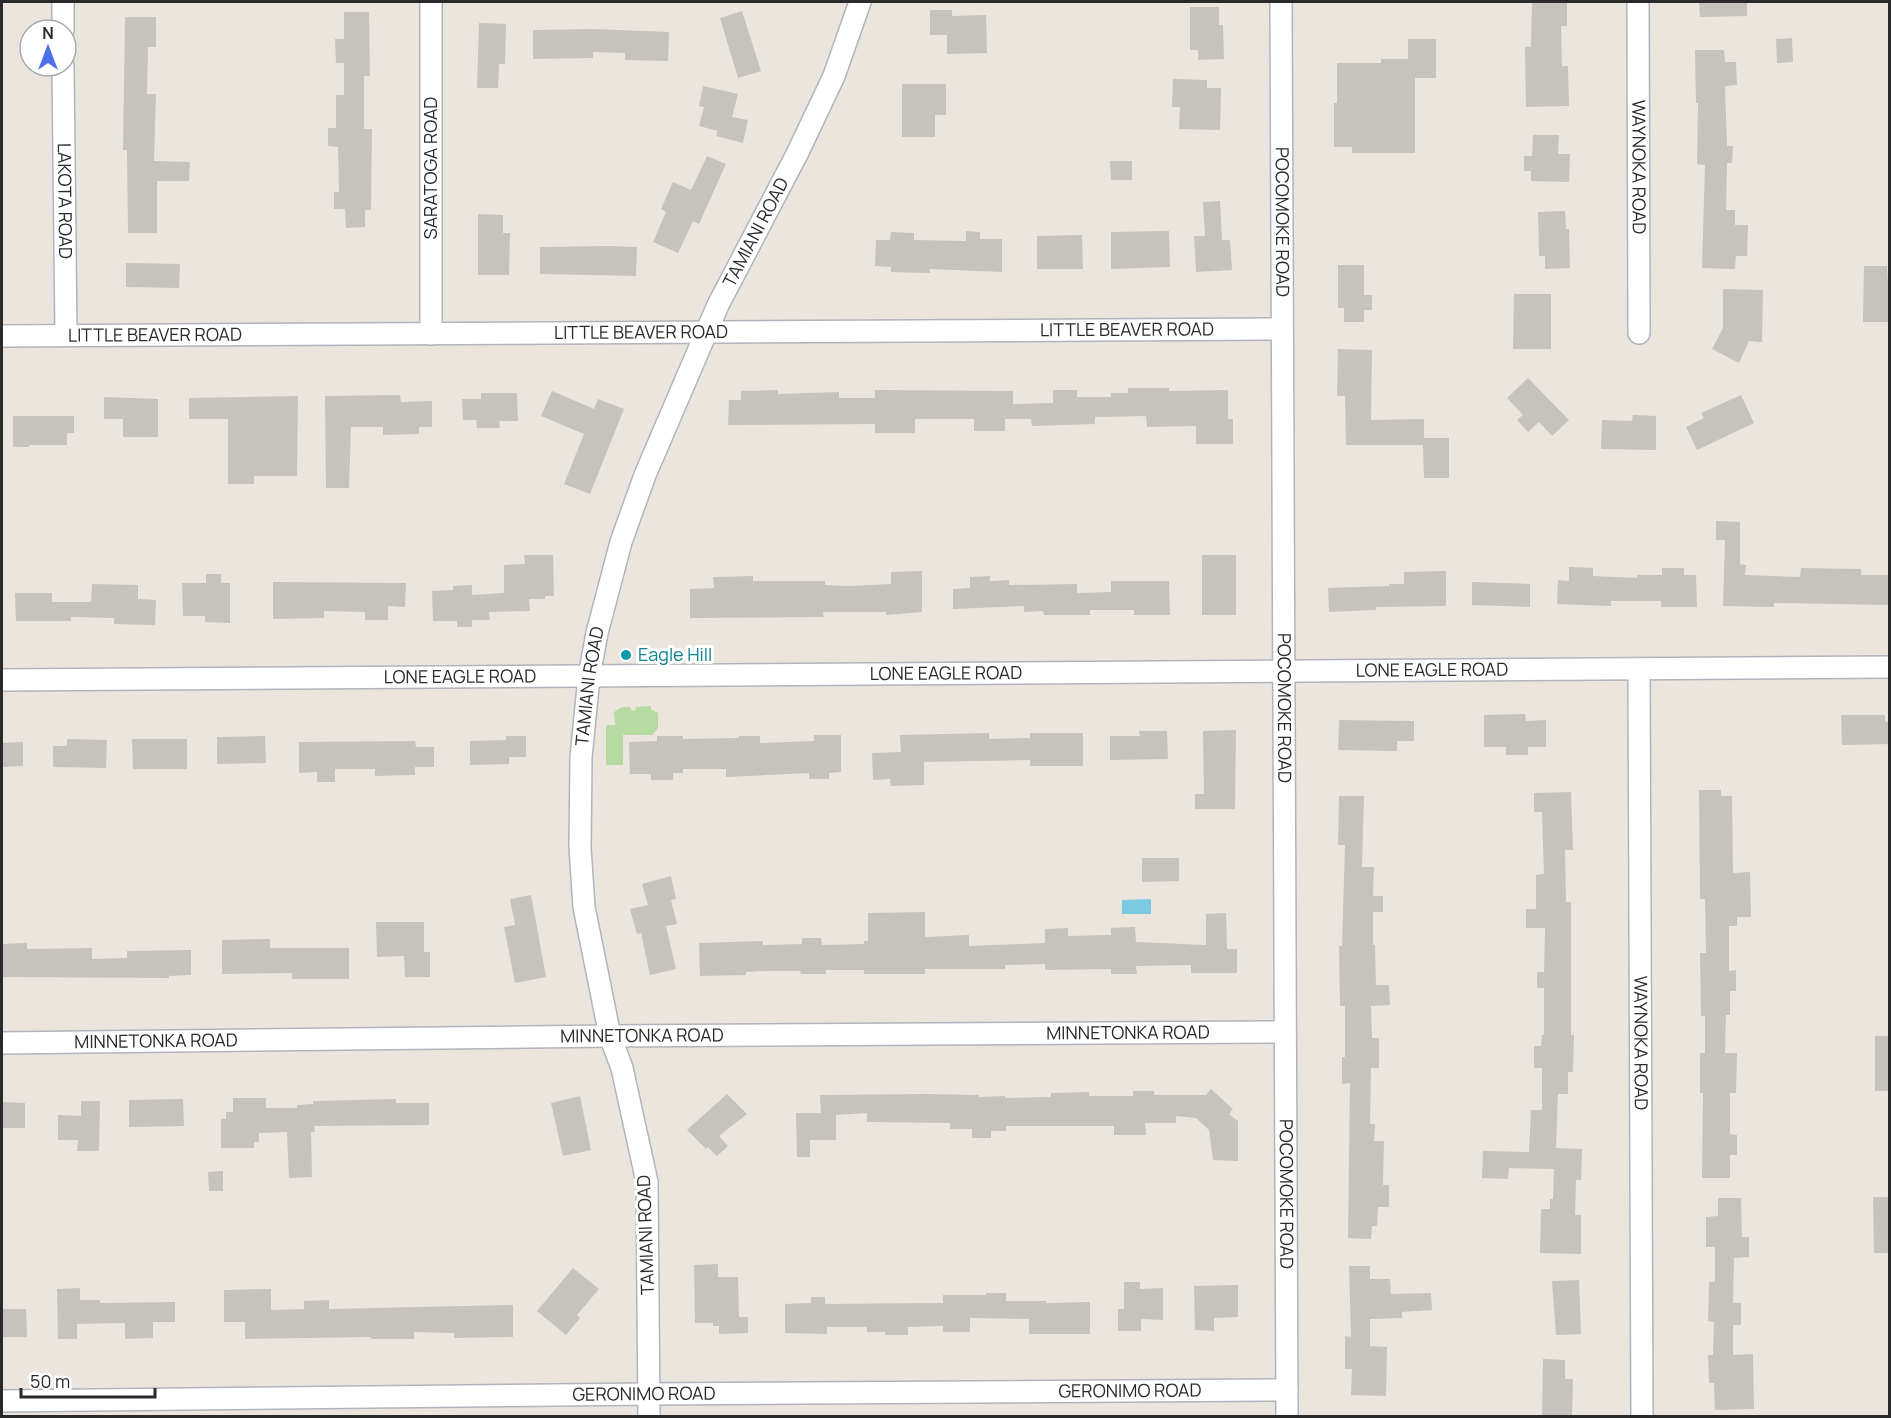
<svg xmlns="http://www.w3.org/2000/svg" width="1891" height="1418" font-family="Manrope,sans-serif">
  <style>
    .green { fill: #b6dba0 }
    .water { fill: #7ccae2 }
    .building { fill: #c6c2bd }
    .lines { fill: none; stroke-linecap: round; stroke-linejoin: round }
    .minor-casing { stroke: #b1b4bc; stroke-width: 24 }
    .minor { stroke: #fff; stroke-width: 21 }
    .culture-dot { fill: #0f9aa8; stroke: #fff; stroke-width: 2 }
    .labels { text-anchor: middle; stroke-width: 6; stroke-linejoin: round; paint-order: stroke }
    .street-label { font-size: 18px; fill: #2a2a2a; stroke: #fff }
    .culture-label { font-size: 18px; fill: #0d838f; stroke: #fff; text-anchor: start }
  </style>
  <rect width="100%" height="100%" fill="#ebe5de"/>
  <path class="green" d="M651,706V709L658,713V728L652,735H623V765H606V725H615L614,712L622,707H630L631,710L635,711L636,707Z"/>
  <path class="water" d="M1151,899V914H1122V900Z"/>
  <path class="building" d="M1532,2H1567V26H1561L1562,66H1568L1569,106L1526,107L1525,47H1531Z
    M1699,2H1747V16L1700,17Z
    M1190,7H1219V25H1223L1224,59L1198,60V50H1190Z
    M930,10H952V16L986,15L987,53L947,54V35H930Z
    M742,11L761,71L738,78L720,18Z
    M344,12H369L370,76H364V129H372L371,210H365V227L346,228L345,209H334V192H339L338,147L328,146V128H336V95H344V63H336L335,39H344Z
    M125,17H156V47H148L147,94H156L154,161L190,162L189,181H157V233H128L127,150H123Z
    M479,23L506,24L505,64H499L498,88H477Z
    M593,29L669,32L668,61L625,60V53L593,52V58L533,59V30Z
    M1792,38L1793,62L1777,63L1776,39Z
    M1408,39H1436V78H1415V153H1352V147H1334V103H1337V63H1381V59H1408Z
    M1695,50H1724L1725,62H1736L1737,85L1725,86L1727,146H1733L1732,163H1727L1726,210H1735V225H1748L1747,256H1736L1735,269L1702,268L1705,165L1697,164L1698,103H1696Z
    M1173,79L1207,80V88H1221L1220,130L1179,129L1180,107H1172Z
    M902,84H946V115H935V137H902Z
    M703,86L738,94L732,117L748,120L743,143L716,136L718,131L699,126L704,107L699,106Z
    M1533,135H1559L1558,154H1570L1569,182L1531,181V171H1524V156H1532Z
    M707,156L726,164L699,224L693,221L678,253L653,242L666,212L661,209L673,182L691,190Z
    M1110,161H1132V180H1111Z
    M1220,201L1222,240H1230L1232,270L1196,272L1194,236H1205L1203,202Z
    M1565,211L1566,229H1569L1570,268L1545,269V256H1539L1538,212Z
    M478,214L503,215V233H510L509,275H478Z
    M966,231L980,232V239H1002V272L930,269V273L891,272V267L875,266L876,240H890L891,232L914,233V240L966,241Z
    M1169,231L1170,267L1111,269V232Z
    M1082,235L1083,269H1037V236Z
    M610,246L637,247L636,276L540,274V247Z
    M126,263L180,264L179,288L126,287Z
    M1338,265H1364V295H1372V310H1364V322H1344V308H1338Z
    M1864,266H1887L1890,322H1863Z
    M1723,289L1763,290L1762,342L1749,341L1739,363L1712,349L1723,328Z
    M1514,294H1551V349H1513Z
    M1338,349L1372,350L1371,420L1424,419V438H1449V478H1424L1423,445H1346L1345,396H1337Z
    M1528,378L1569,420L1552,436L1539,422L1528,432L1517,420L1523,415L1507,398Z
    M1128,388H1169V391L1228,390V419H1233V444H1196V426L1147,427L1146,416L1095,417V424L1032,426L1031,419H1005V431H974V419H915V433H875V424L728,425L729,400H741V391L778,390V394L839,392V398H875V390L1013,391V404L1053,403V390H1077V397H1111V393H1128Z
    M552,391L594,409L598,399L624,409L590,494L564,484L584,434L541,416Z
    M481,393H517L518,421H499L500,428H477L476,420H463L462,399H481Z
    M400,395L401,402L432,401V427H419V434L383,435V427H351L349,488H326L325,396Z
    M1741,395L1754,423L1697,450L1686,427L1704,418L1701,413Z
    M298,396L297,476H254V484H228V419H189V398Z
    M104,397L158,399V437H123V419H104Z
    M1633,415L1656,416V450L1601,449L1602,420L1632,421Z
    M13,416H74V433H67V445H29V447H13Z
    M1716,521L1740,522V564L1746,565L1745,575L1800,577L1801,568L1861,569V575H1890V605L1774,603V607L1723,606L1725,540H1716Z
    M524,555H553L554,596H545V599H529L530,611L489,612L490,620H472V627H457V621H433L432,591L453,590V586L472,585V595L504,593V565L525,564Z
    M1202,555H1236V615H1202Z
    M1569,567L1593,568V576L1637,578V575H1662V568H1684V575H1696L1697,607H1661V601H1611V606L1557,604L1558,580L1569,581Z
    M922,571V612L886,615V612H823L824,617L690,618V589L714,588L713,577L753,576V581H825V585L848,586L891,584V572Z
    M1446,571V606L1376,607V610L1329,612L1328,588L1389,586V584H1404V572Z
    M206,574H221V583H230V623L205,622V616H183L182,583H206Z
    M990,576V581L1009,580V585L1077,584V593L1111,592V581H1169L1170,615H1134V610H1090V615H1044L1043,611L1024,612V606L953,609V589L970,588V577Z
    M273,582L406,583L405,607L388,606V620H365V612L324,611V618L273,619Z
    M1472,582L1530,584V607L1472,605Z
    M92,584L138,585V599L156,600L155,625L114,624V618L71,617V621H16L15,593H52V602H91Z
    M1525,714L1526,721L1546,720V747H1528V755H1506V747H1484V715Z
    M1841,715H1885V722H1890V744L1842,745Z
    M1339,720L1414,721V741H1397V751L1338,750Z
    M1236,730L1235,809H1195V794H1204L1203,731Z
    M1139,731H1167L1168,759L1110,760V736H1140Z
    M989,733V739L1030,738V733H1083V766H1030V760L924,762V785L891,786L890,779L873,780L872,753L901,752L900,735Z
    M814,735H841V772L829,773V779H809V773L726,777V769H683V773H673V780H651V774H630L629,742L657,741V736H683V739L739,738V736H760V743L814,741Z
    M265,736L266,763L217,764V737Z
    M506,736H526V757H509V764L470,765V741L506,740Z
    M67,739L107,740L106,768L53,767V746H67Z
    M132,739H187V769H133Z
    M415,741L416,747H434V767H415V775L375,776V769H335V782H317V772L299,773V742Z
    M23,742V766L2,767V743Z
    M1699,790H1721V796H1732L1733,873L1750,872L1751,917H1737V926H1729V971L1736,970V991H1730V1015H1726L1725,1053H1737L1736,1093H1730V1134L1737,1135V1155H1730V1178H1702L1703,1093H1700V1053H1705V1016H1701L1700,953H1706L1705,899H1700Z
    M1571,792L1573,850H1565L1566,902H1571V1035H1574L1573,1072H1568V1094H1558L1556,1148L1582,1149L1581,1180H1576L1575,1215H1581V1254L1540,1253L1541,1209H1550V1199H1553L1554,1169L1509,1168L1508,1179L1482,1178L1483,1151L1529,1152L1531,1110H1542V1068H1534V1046H1541L1542,1035H1544V988H1537V972H1544L1545,928H1526V909H1536V875L1544,874L1542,812H1534V793Z
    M1339,796H1364L1362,867H1374L1373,896H1383V912H1373V945H1375L1376,985H1389L1390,1005L1371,1006L1372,1038H1379V1068H1371L1370,1124H1375L1374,1141H1384L1383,1185H1389V1207H1378L1377,1226H1372L1371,1239L1348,1238L1350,1083L1342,1084V1057H1345V1006H1340L1339,946H1342L1345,845H1338Z
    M1142,858H1179V881L1142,882Z
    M671,876L676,899L671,900L677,924L666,926L676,969L650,975L641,933L637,934L630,909L648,905L642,884Z
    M531,895L546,977L515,983L504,927L515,925L510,899Z
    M925,912V937L969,935V946L1045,943V929L1068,928V936L1111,935V928L1135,927L1136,942L1206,945V914L1226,913L1227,949H1237V973H1191V965L1136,966L1137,974H1111V969L1045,970V964L1005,965V969H925V974H864V970H826V974H801L800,971H763L746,972V975L700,976L699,943L763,941V945L802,944V938H821L822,945L864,944V941H868V913Z
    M376,922H424V952H430V977H405L404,956L377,957Z
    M270,939V948H349V979H292V973L222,974V940Z
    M27,943V949L92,948V959L127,958V951L191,950V975L169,976V978L2,977V944Z
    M1875,1036H1890V1091H1875Z
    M1211,1089L1233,1109L1229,1114L1238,1121V1161L1213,1160L1209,1130L1196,1118L1176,1116V1123H1145L1146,1135H1114V1126H1006V1131H991V1138H972V1129H950V1123L867,1122V1113L836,1115V1140H810V1157H797L796,1113H821L820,1095L926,1094L979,1095V1097L1005,1096V1098L1051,1097V1093L1089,1092V1096H1133V1091H1154V1095H1206Z
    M727,1094L747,1114L719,1136L728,1146L717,1156L708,1147L706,1149L687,1130Z
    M580,1096L591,1150L563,1156L551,1103Z
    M233,1098H266V1108H297V1105L313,1104V1101L396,1099V1103H429V1125L314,1126L315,1132H311L312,1177L289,1178L287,1132L259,1133V1142H254V1148H221V1119H226V1112H233Z
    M183,1099L184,1126L129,1127V1100Z
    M81,1101H100L99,1151H77L78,1140H58V1115L81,1116Z
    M2,1102L25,1103V1128H2Z
    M223,1171V1191H209L208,1172Z
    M1873,1197H1890V1253H1874Z
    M1718,1198H1741L1742,1237H1749V1257L1734,1258L1733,1303H1741V1325H1733V1355L1753,1354L1754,1409L1715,1410L1714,1383H1709L1708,1355H1713L1714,1322L1708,1321L1709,1282H1715V1247H1706V1217L1718,1216Z
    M718,1264V1277H738L739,1317H748V1333L719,1334V1326H713V1323H695L694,1265Z
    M1349,1266H1370V1279H1390L1391,1294L1431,1293L1432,1310L1402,1312V1318L1370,1319V1346L1387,1347L1386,1396L1351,1395L1352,1369H1345V1336L1351,1337Z
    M573,1268L599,1289L577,1315L580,1318L566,1335L537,1311Z
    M1579,1280L1581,1334L1556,1335L1552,1281Z
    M1124,1282H1140V1289L1163,1288V1320L1141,1319V1331H1118V1309H1124Z
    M1238,1285V1317L1214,1318V1331L1195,1330L1194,1286Z
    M80,1288V1300H100V1303L175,1302V1322H153V1338L125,1339V1323L77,1324V1339H58L57,1289Z
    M271,1289V1310L304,1309V1301L329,1300V1309L513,1305V1337L454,1338V1333L414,1332V1339H371V1337L245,1339V1322H224V1290Z
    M986,1293H1006V1301H1047L1046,1303L1090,1302V1334H1029V1319L970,1318V1332H943V1326L908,1327V1335H885V1332H867V1327H827V1334L785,1333V1304L811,1303V1297H825V1304L943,1303V1295H986Z
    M2,1309H26L27,1337H2Z
    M1543,1359L1565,1360V1379H1573L1572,1416H1542Z"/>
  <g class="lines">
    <g class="minor-casing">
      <g id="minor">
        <path d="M63,2V30"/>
        <path id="s1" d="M1281,2L1287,1416"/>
        <path id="s2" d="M1638,2L1639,333"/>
        <path id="s3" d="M63,66L66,335"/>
        <path d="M431,334V2"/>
        <path id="s4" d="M2,336L1281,329"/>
        <path id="s5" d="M1639,669L1642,1416"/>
        <path id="s6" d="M2,680L1890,667"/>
        <path id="s7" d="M2,1043L610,1036L1284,1032"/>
        <path id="s8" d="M2,1401L649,1394L1287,1390"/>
        <path id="s9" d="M649,1416L647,1182L622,1068L610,1036L584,907L580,848L581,757L589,677L597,633L621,542L645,475L718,305L797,154L834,76L860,2"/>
      </g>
    </g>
    <use href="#minor" class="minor"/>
  </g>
  <circle class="culture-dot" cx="626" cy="655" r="6"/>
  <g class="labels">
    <g class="street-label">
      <text dy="6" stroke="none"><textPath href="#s2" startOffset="165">WAYNOKA ROAD</textPath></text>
      <text transform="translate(431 168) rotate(-90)" y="6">SARATOGA ROAD</text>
      <text dy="6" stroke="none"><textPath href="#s3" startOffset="135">LAKOTA ROAD</textPath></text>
      <text dy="6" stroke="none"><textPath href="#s1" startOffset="220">POCOMOKE ROAD</textPath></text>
      <text dy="6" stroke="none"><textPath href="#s9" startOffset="1224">TAMIANI ROAD</textPath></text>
      <text dy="6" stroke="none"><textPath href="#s4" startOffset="1125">LITTLE BEAVER ROAD</textPath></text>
      <text dy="6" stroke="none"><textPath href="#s4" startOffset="639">LITTLE BEAVER ROAD</textPath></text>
      <text dy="6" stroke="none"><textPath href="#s4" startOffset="153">LITTLE BEAVER ROAD</textPath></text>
      <text dy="6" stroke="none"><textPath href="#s6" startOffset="1430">LONE EAGLE ROAD</textPath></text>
      <text dy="6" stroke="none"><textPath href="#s6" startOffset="944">LONE EAGLE ROAD</textPath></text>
      <text dy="6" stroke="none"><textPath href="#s6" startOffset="458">LONE EAGLE ROAD</textPath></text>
      <text dy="6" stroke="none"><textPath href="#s9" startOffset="738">TAMIANI ROAD</textPath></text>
      <text dy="6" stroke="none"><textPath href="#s1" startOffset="706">POCOMOKE ROAD</textPath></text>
      <text dy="6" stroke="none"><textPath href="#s7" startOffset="1126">MINNETONKA ROAD</textPath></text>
      <text dy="6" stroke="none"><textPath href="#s7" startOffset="640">MINNETONKA ROAD</textPath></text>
      <text dy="6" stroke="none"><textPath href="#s7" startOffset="154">MINNETONKA ROAD</textPath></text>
      <text dy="6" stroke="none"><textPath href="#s5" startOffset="374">WAYNOKA ROAD</textPath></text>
      <text dy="6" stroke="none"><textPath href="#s1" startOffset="1192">POCOMOKE ROAD</textPath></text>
      <text transform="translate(646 1235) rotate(-92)" y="6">TAMIANI ROAD</text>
      <text dy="6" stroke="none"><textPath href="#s8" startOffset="1128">GERONIMO ROAD</textPath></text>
      <text dy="6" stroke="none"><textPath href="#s8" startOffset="642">GERONIMO ROAD</textPath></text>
    </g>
    <g class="culture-label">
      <text x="638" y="661">Eagle Hill</text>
    </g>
  </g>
  <rect width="1891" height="1418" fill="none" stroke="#2a2a2a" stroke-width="6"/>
  <g transform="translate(48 48)"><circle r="28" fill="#ffffff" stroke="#aaaaaa" stroke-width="1.5"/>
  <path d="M0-4.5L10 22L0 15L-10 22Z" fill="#4f70e7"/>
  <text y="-9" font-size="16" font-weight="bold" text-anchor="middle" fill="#2a2a2a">N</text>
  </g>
  <path d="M21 1388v9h134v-9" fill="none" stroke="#2a2a2a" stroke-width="3"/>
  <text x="30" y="1388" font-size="18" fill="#2a2a2a" stroke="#ffffff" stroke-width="4.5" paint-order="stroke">50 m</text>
</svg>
